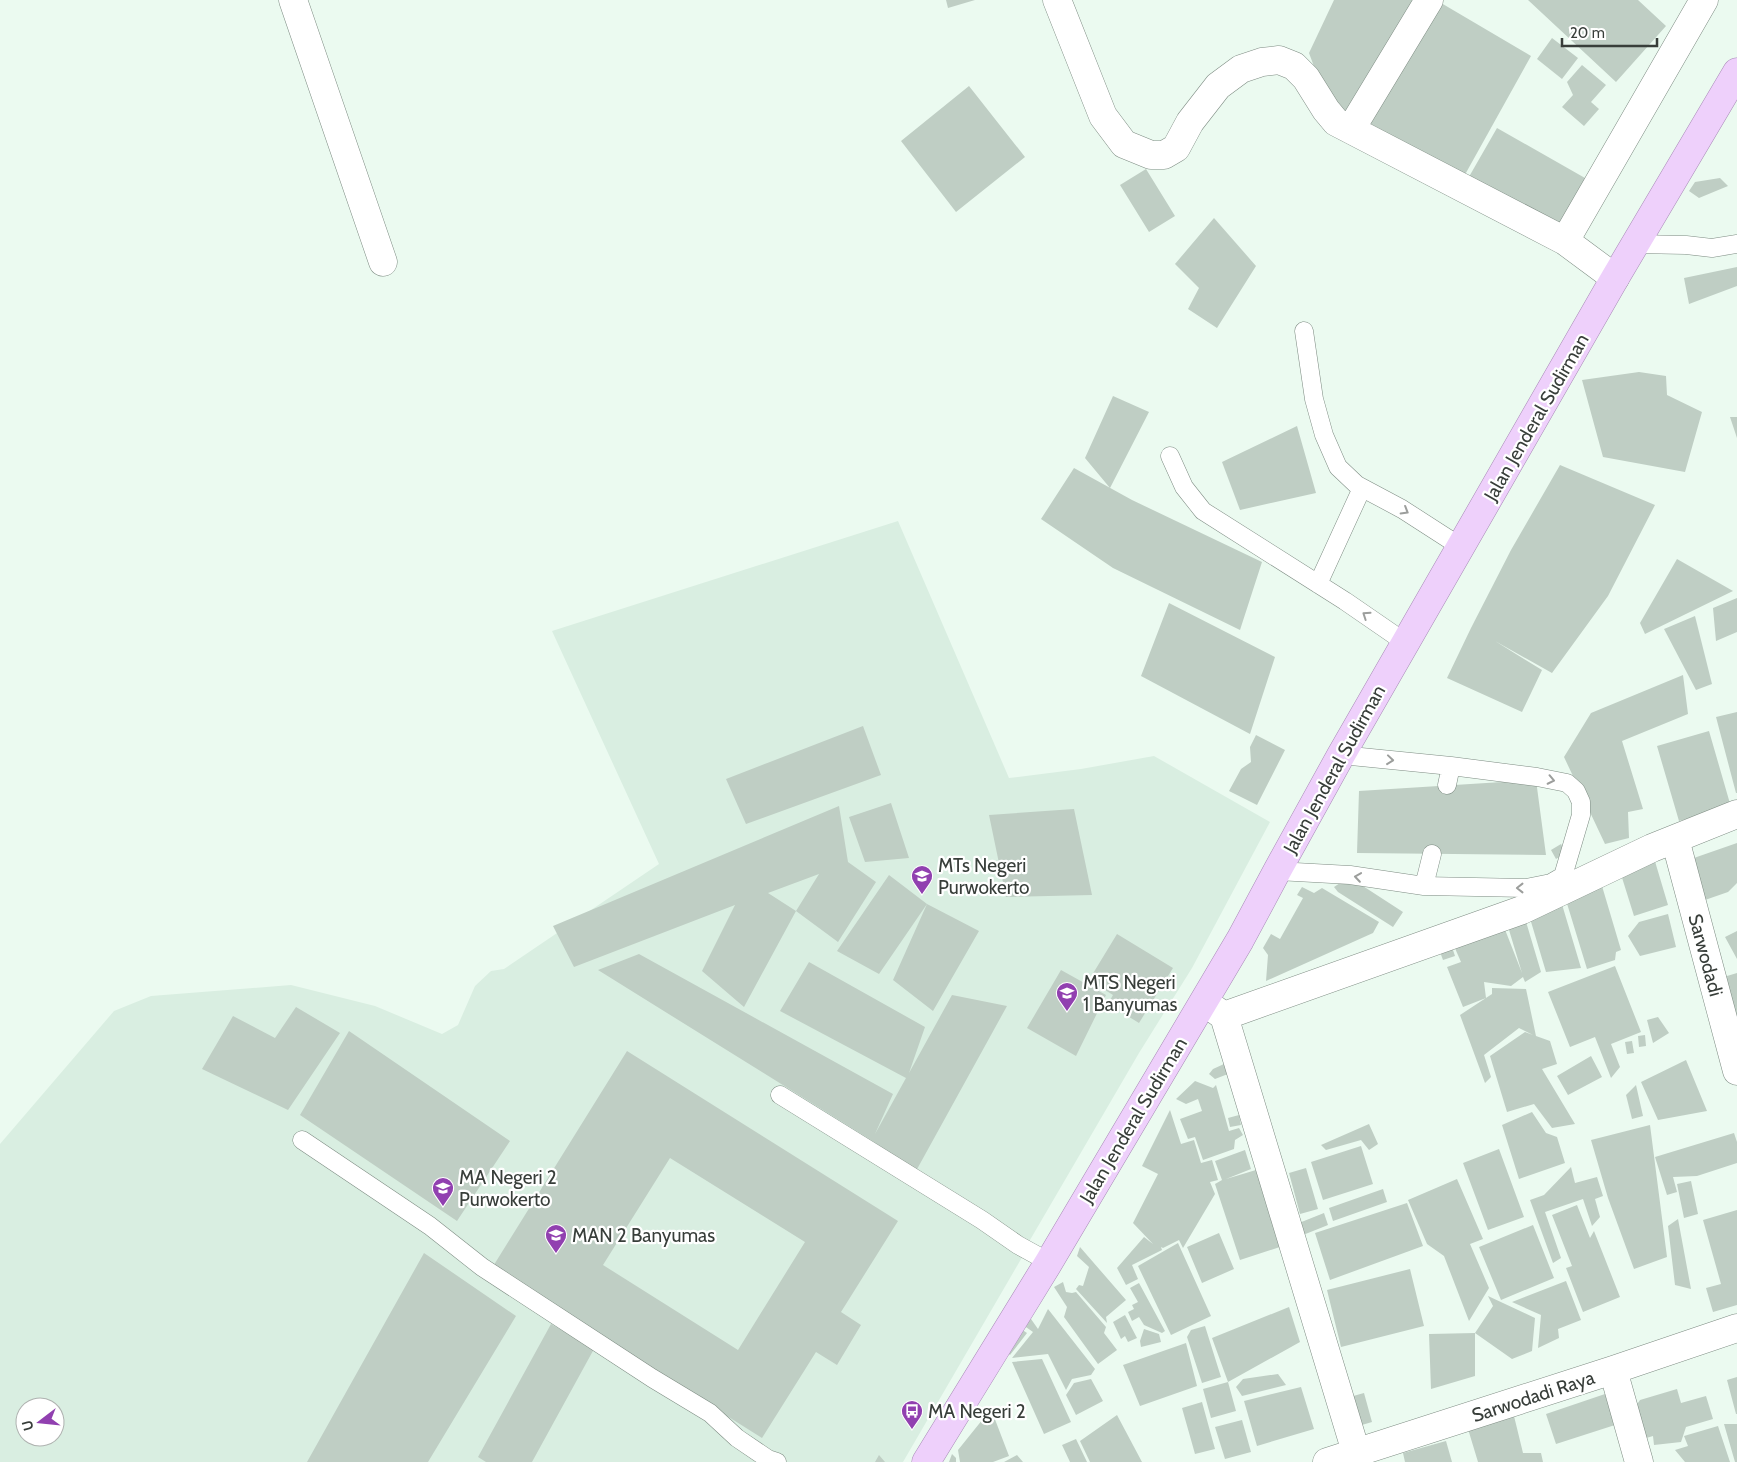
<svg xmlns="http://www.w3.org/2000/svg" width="1737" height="1462" font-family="Cabin,sans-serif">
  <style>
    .built { fill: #d9eee1; fill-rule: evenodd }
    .building { fill: #bfcec4; fill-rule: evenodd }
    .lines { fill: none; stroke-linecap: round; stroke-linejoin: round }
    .lane-casing { stroke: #7e8c83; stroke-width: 19 }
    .street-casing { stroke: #7e8c83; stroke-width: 29 }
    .primary-casing { stroke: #a789b6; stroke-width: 29 }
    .lane { stroke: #fff; stroke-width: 18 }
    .street { stroke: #fff; stroke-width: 28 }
    .primary { stroke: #eed0fb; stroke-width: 28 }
    .oneway { stroke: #9c9e9c }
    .labels { text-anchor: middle; stroke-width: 4.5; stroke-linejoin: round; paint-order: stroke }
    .street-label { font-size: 19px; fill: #383e3a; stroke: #fff }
    .poi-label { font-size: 19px; fill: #383e3a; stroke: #fff; text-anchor: start }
  </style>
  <rect width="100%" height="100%" fill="#ebfaf0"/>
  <path class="built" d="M898,521L1009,778L1081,769L1154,756L1270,822L1192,968L1139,1053L1023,1252L1024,1254L903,1462H0V1144L114,1011L151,996L291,985L375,1006L442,1034L458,1025L475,986L491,971L504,969L659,864L552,631ZM25,1407H55V1437H25Z"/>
  <path class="building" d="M946,0H975L948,8Z
    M1334,0H1424L1351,121L1322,88L1309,53Z
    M1436,0L1531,56L1462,180L1365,126Z
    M1528,0H1638L1666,26L1616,82Z
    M1552,38L1578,58L1562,79L1537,59Z
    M1582,65L1606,85L1591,102L1599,109L1584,126L1562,107L1573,95L1567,82Z
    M969,86L1025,157L956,212L901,141Z
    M1497,128L1592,182L1565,235L1466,182Z
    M1146,169L1175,216L1149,232L1120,185Z
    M1720,178L1728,186L1699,198L1689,191L1695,182Z
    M1214,218L1256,266L1217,328L1188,309L1199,288L1175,264Z
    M1737,267V286L1689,304L1684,278Z
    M1639,372L1666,376L1667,395L1702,412L1685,472L1603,457L1582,380Z
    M1113,396L1149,412L1110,488L1085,458Z
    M1730,417H1737V438Z
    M1297,426L1316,493L1240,510L1222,462Z
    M1560,465L1655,505L1608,596L1552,673L1495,641L1542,670L1522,712L1447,678L1471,628L1511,550Z
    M1074,468L1132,500L1262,562L1240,630L1113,568L1041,519Z
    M1677,559L1733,591L1645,634L1640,623Z
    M1737,598V632L1716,641L1713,608Z
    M1169,603L1275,657L1250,734L1141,676Z
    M1695,616L1712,684L1696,690L1664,629Z
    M1683,675L1688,714L1622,741L1643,809L1628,812L1629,838L1605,844L1564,757L1591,713Z
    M1737,712V793H1736L1716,717Z
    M863,726L881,775L746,824L726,779Z
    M1709,731L1731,807L1679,821L1657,746Z
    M1256,735L1285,750L1257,805L1229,791L1241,769L1251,762L1250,747Z
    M1536,780L1546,855L1357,853L1359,791Z
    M891,803L909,858L865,862L849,817Z
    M839,806L848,862L876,882L838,942L796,911L744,1007L702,971L735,905L574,967L553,926ZM819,874L796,911L768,893Z
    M1074,809L1092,895L1006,897L989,815Z
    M1737,843V883L1728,892L1705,900L1691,859Z
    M1561,844L1566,853L1556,859L1551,850Z
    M1654,858L1668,905L1634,916L1619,868Z
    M889,875L927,904L879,974L837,951Z
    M1349,877L1403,912L1393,927L1338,892L1334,887Z
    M1602,886L1621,950L1616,952L1615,960L1587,969L1565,897Z
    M1302,887L1314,893L1322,888L1379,922L1373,933L1266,981L1268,955L1263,948L1271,934L1280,939L1303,898L1297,895Z
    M1561,901L1581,968L1546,972L1529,915Z
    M927,904L979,931L933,1011L893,980Z
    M1668,914L1676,947L1640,956L1628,936L1639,922Z
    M1524,915L1541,972L1525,982L1523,977L1511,986L1484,982L1486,998L1463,1007L1447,967L1461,962L1454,946L1504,927L1522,973L1506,920Z
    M1737,931V959L1725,937Z
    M1117,934L1173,968L1139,1023L1108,1004L1113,995L1089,980Z
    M1452,947L1455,956L1443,960L1440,952Z
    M639,954L893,1094L875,1134L906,1078L780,1011L809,962L925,1027L909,1073L952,995L1007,1006L916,1171L871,1140L598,970Z
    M1615,966L1641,1032L1611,1044L1620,1067L1611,1078L1595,1037L1570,1047L1548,992Z
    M1061,970L1106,995L1076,1056L1027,1028Z
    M1737,973V1024L1717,979Z
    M1492,988L1526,989L1536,1036L1550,1041L1557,1064L1542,1069L1575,1124L1552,1128L1534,1104L1507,1112L1490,1056L1525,1032L1533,1035L1519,1028L1484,1055L1491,1077L1485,1083L1460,1015L1492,994Z
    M296,1007L340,1033L288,1110L202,1069L233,1016L275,1038Z
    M1658,1017L1669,1033L1653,1043L1647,1020Z
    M349,1031L510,1141L457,1221L300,1115Z
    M1645,1035L1646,1046L1639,1047L1638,1036Z
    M1632,1041L1634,1053L1627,1054L1625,1042Z
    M627,1051L898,1221L841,1312L861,1325L837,1365L816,1352L762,1438L492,1268ZM670,1158L805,1242L738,1350L603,1265Z
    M1591,1056L1602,1077L1568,1095L1557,1076Z
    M1686,1060L1707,1111L1658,1120L1641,1082Z
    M1224,1064L1228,1074L1215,1079L1209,1074L1213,1069Z
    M1195,1081L1213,1088L1216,1085L1229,1131L1239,1128L1243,1135L1235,1140L1234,1149L1203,1160L1195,1137L1188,1139L1180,1119L1202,1111L1198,1099L1186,1104L1176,1099Z
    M1636,1085L1643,1116L1632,1119L1626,1095Z
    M1170,1110L1181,1144L1194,1140L1201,1163L1212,1160L1218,1180L1210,1182L1215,1194L1183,1248L1179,1240L1163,1248L1161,1247L1162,1250L1132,1265L1138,1279L1126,1285L1117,1268L1144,1237L1153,1244L1133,1223L1158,1174L1142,1166Z
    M1532,1112L1546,1133L1557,1137L1565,1163L1519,1179L1502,1125Z
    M1239,1115L1241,1125L1230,1127L1228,1118Z
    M1369,1124L1378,1144L1369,1150L1361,1140L1326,1150L1321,1145Z
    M1650,1125L1667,1257L1634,1269L1608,1198L1591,1140Z
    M1734,1133L1737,1142V1163L1697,1176L1673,1177L1677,1192L1667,1195L1655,1157Z
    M1361,1146L1373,1184L1323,1200L1311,1162Z
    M1499,1149L1524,1217L1488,1230L1463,1163Z
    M1245,1150L1251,1169L1226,1179L1256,1170L1280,1247L1240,1260L1215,1184L1222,1180L1215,1161Z
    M1571,1167L1575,1183L1597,1177L1603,1196L1595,1199L1600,1217L1592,1226L1583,1199L1545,1212L1561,1258L1553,1263L1530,1200L1544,1195Z
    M1306,1168L1318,1209L1300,1214L1289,1173Z
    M1457,1179L1483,1239L1470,1244L1489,1288L1469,1321L1444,1256L1427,1244L1408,1200Z
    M1691,1181L1698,1214L1684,1218L1677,1184Z
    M1383,1189L1387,1202L1333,1221L1329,1208Z
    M1407,1203L1423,1246L1330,1280L1315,1233Z
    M1577,1205L1590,1238L1594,1231L1620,1297L1583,1312L1566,1268L1572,1266L1552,1215Z
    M1737,1210V1305L1713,1312L1706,1288L1721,1284L1703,1220Z
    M1324,1213L1328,1225L1303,1235L1299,1223Z
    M1678,1219L1691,1289L1675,1285L1668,1226Z
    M1533,1225L1554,1278L1501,1300L1479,1247Z
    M1219,1233L1234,1269L1202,1283L1187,1247Z
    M1178,1243L1211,1316L1171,1335L1138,1266Z
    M1080,1247L1126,1300L1106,1317L1107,1323L1076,1289L1079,1285L1083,1286L1089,1267L1077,1256Z
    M424,1253L516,1316L428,1462H307Z
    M1410,1269L1424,1326L1341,1347L1327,1290Z
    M1566,1281L1581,1320L1558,1329L1559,1338L1538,1348L1541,1315L1512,1302Z
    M1063,1282L1066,1292L1072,1293L1076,1292L1106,1327L1104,1333L1117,1350L1098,1364L1064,1317L1067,1307L1054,1287Z
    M1139,1283L1165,1331L1162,1333L1144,1325L1139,1317L1132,1321L1128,1312L1134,1309L1132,1305L1138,1302L1130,1288Z
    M1488,1296L1535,1318L1532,1351L1512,1359L1475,1333L1493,1306Z
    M1289,1307L1300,1342L1228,1382L1212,1338Z
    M1048,1309L1095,1369L1091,1375L1072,1379L1066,1390L1048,1354L1012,1358L1033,1332L1023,1325L1031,1319L1038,1329Z
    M1125,1315L1137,1338L1128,1342L1125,1336L1121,1339L1113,1322Z
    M551,1324L594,1349L532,1462H486L478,1457Z
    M1205,1326L1221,1377L1202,1383L1187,1337L1191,1330Z
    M1021,1329L1027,1333L1010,1355L1004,1350Z
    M1144,1329L1159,1334L1161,1342L1141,1347L1140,1341Z
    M1475,1333V1376L1431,1389L1429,1334Z
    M1186,1343L1197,1386L1140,1406L1123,1365Z
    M1042,1359L1071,1422L1044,1434L1012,1362Z
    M1278,1374L1286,1385L1242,1396L1236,1387L1243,1379Z
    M1737,1377V1414H1736L1727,1380Z
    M1091,1379L1103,1401L1076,1415L1066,1395L1074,1383Z
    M1228,1382L1236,1411L1211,1418L1203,1389Z
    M1301,1387L1314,1429L1257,1446L1244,1401Z
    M1677,1389L1681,1403L1706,1396L1713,1419L1686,1427L1681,1442L1654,1445L1653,1436L1643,1439L1633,1410L1640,1400Z
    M1364,1393L1372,1422L1355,1427L1346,1398Z
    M1605,1394L1615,1425L1556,1444L1546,1414Z
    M1202,1402L1215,1449L1195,1454L1182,1408Z
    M991,1409L1009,1456L993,1462H960L958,1450Z
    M1117,1415L1142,1462H1090L1080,1441Z
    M1514,1416L1523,1453H1541L1543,1462H1478L1468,1429Z
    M1242,1420L1251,1452L1225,1459L1215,1427Z
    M1724,1424H1737V1462H1735Z
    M1718,1426L1730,1462H1685L1675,1450L1688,1446L1684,1436Z
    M1076,1439L1087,1462H1070L1062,1445Z
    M1446,1441L1452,1462H1405L1403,1453Z
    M952,1454L956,1458V1462H949Z
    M879,1455L885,1462H875Z
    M1017,1455L1023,1462H1004Z"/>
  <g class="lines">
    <g class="lane-casing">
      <path id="lane" d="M1635,244L1686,245L1712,248L1737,244
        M1304,331L1314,399L1324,435L1338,467L1357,485L1402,509L1461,547
        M1170,456L1184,487L1203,511L1345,601L1406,643
        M1318,584L1362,488
        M1447,785L1451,766
        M1277,871L1350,875L1424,886L1526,888L1551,883L1563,876L1581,815V802L1576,791L1567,783L1537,777L1451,766L1341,755
        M1424,886L1432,854
        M780,1095L982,1220L1018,1245L1049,1262
        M302,1140L430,1226L482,1267L652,1378L710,1413L737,1438L768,1459L777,1462"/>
    </g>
    <g class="street-casing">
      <path id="street" d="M293,0L383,262
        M1057,0L1103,116L1124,144L1151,155H1164L1176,148L1190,122L1218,86L1241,69L1262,62L1279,60L1294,66L1306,78L1326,110L1336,122L1565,241L1615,278
        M1351,129L1429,0
        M1565,241L1704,0
        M1675,839L1737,1071
        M1204,1002L1224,1016L1522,910L1652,848L1737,814
        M1224,1016L1359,1462
        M1613,1370L1639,1462
        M1327,1462L1613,1370L1737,1328"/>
    </g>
    <g class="primary-casing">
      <path id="primary" d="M926,1462L1049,1262L1240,940L1277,871L1341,755L1615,278L1737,72"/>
    </g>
    <use href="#lane" class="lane"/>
    <use href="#street" class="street"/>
    <use href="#primary" class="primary"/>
  </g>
  <defs><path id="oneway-chevron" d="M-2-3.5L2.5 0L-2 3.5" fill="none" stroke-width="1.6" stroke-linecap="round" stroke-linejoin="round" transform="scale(1.25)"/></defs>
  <g class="oneway">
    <use href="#oneway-chevron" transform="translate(1405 511) rotate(31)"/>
    <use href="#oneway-chevron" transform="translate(1366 615) rotate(-146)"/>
    <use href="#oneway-chevron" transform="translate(1390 760) rotate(6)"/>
    <use href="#oneway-chevron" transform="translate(1551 780) rotate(12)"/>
    <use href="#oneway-chevron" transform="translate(1358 877) rotate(-172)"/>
    <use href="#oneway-chevron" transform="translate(1520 888) rotate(180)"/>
  </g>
  <defs>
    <g id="school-pin" transform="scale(1.125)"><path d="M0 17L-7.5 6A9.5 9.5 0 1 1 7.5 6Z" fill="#9140b0" stroke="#fff"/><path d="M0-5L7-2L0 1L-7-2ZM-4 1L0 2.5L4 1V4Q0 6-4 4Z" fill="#fff"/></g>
    <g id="bus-pin" transform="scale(1.125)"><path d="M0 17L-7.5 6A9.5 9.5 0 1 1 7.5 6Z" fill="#9140b0" stroke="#fff"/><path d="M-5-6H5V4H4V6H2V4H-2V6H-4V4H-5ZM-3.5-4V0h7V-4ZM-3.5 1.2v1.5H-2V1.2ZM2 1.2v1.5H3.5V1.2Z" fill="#fff"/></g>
  </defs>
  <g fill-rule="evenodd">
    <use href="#school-pin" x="922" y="876"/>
    <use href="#school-pin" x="1067" y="993"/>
    <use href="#school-pin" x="443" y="1188"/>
    <use href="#school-pin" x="556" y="1235"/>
    <use href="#bus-pin" x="912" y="1411"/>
  </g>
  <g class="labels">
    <g class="street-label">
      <text transform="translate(1536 417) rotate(-60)" y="7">Jalan Jenderal Sudirman</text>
      <text transform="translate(1334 769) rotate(-61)" y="7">Jalan Jenderal Sudirman</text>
      <text transform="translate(1706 955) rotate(75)" y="7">Sarwodadi</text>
      <text transform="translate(1133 1120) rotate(-59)" y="7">Jalan Jenderal Sudirman</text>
      <text transform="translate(1533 1396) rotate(-18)" y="7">Sarwodadi Raya</text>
    </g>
    <g class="poi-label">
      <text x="938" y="872">MTs Negeri<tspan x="938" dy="22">Purwokerto</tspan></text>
      <text x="1083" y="989">MTS Negeri<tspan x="1083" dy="22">1 Banyumas</tspan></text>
      <text x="459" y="1184">MA Negeri 2<tspan x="459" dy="22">Purwokerto</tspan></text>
      <text x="572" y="1242">MAN 2 Banyumas</text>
      <text x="928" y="1418">MA Negeri 2</text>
    </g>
  </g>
  <g transform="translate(40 1422) rotate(254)"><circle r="24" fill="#ffffff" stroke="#afb2b0"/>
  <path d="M0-4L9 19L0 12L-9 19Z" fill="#9140b0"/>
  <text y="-8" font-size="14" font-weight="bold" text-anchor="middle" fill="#383e3a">U</text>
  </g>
  <path d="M1562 38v8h95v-8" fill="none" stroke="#383e3a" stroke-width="2.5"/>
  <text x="1570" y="38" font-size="15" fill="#383e3a" stroke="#ffffff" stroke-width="4" paint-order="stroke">20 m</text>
</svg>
